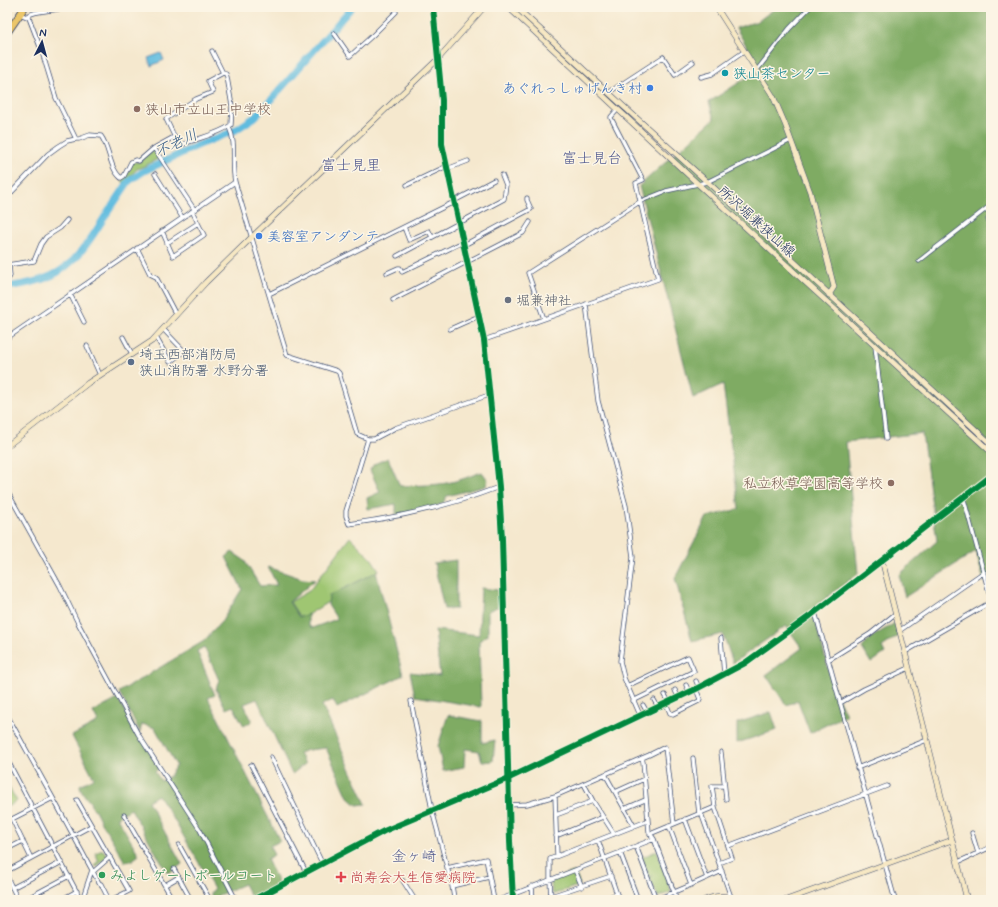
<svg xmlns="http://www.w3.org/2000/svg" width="998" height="907" font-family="Mynerve,'Klee One',sans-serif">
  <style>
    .green { fill: #9fc672; stroke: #5d7a68 }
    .forest { fill: #7fab64; stroke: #4d6d61 }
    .water { fill: #61bcdf; stroke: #3e769e }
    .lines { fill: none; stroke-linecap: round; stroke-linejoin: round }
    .river { stroke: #61bcdf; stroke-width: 7 }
    .street-casing { stroke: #3c4b6f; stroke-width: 5 }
    .secondary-casing { stroke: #3c4b6f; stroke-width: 6 }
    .primary-casing { stroke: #3c4b6f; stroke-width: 8 }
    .street { stroke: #fff; stroke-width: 3.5 }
    .secondary { stroke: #f7e8c3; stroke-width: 5 }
    .primary { stroke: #ecc669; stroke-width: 6 }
    .cycleway-casing { stroke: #fcf5e5; stroke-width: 8 }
    .cycleway { stroke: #00873e; stroke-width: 6 }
    .culture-dot { fill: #0f9aa8; stroke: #fcf5e5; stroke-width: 1.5 }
    .shop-dot { fill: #3f7fe0; stroke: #fcf5e5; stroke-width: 1.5 }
    .education-dot { fill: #8d6e63; stroke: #fcf5e5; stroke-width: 1.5 }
    .worship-dot { fill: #6b7280; stroke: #fcf5e5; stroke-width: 1.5 }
    .service-dot { fill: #5c6f8a; stroke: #fcf5e5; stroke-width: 1.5 }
    .leisure-dot { fill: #2e9e5b; stroke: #fcf5e5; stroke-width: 1.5 }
    .health-dot { fill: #e0444e; stroke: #fcf5e5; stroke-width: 1.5 }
    .labels { text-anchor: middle; stroke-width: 3; stroke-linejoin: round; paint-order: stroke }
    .culture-label { font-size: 14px; fill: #0d838f; stroke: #fcf5e5; text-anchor: start }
    .shop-label { font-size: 14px; fill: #366cbe; stroke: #fcf5e5; text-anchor: end }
    .education-label { font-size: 14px; fill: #785e54; stroke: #fcf5e5; text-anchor: start }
    .street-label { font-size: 14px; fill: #1b2f5e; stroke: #fcf5e5 }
    .worship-label { font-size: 14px; fill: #5b616d; stroke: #fcf5e5; text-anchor: start }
    .service-label { font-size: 14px; fill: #4e5e75; stroke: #fcf5e5; text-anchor: start }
    .leisure-label { font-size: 14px; fill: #27864d; stroke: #fcf5e5; text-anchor: start }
    .health-label { font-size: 14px; fill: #be3a42; stroke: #fcf5e5; text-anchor: start }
    .water-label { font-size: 15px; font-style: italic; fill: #305985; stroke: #fcf5e5 }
    .neighbourhood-label { font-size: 15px; fill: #545c90; stroke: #fcf5e5 }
  </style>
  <rect width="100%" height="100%" fill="#fcf5e5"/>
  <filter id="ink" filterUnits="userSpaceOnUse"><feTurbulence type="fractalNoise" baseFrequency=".025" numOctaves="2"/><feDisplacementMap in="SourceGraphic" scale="8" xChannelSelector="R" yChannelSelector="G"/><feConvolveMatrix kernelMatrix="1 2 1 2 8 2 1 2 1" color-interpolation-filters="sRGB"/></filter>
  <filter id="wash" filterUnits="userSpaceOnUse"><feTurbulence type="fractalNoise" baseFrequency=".012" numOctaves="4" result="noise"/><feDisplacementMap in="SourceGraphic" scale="16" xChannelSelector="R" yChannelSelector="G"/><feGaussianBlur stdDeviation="0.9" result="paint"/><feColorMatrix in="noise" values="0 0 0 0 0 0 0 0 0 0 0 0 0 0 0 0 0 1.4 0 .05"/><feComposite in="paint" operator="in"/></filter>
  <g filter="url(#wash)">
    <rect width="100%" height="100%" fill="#f5e8ce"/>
    <path class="green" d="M153,150L159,158L145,166L137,169L124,183L122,181L126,176L133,162H139Z
      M350,537L371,558L379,570L301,619L290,602L309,591Z
      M7,784L17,801L7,807Z
      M103,850L108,856L96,867L95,864L99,861L95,853Z
      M657,851L671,891V892L658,897L649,877L653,876L649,877L642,857Z
      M573,872H575L580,885L554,894L552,893L551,882L552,880Z"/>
    <path class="forest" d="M777,7H991V577L984,582L976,551L905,597L899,575L937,541L922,433L846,442L858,574L812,609L833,686L846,715L810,733L798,701L786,705L766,675L802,648L786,626L733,663L723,634L692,641L675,578L707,517L739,509L723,384L693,398L639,186L714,119L709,102L760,69L736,28L758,21Z
      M388,458L400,486C420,485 440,486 459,480C467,478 474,474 482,472L488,480L486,486L447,496L443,503L435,507L396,515V504L368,509L367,498L380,492L370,470L374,464Z
      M232,552L244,560L260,586L277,585L268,567L303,579L315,580L289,602L299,617L308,614V625L312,628L337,619L328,605L329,596L376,572L403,675L337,708L333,700L322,705L366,804L357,805L348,797L326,748L308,750L299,753L305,764L292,774L257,699L244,704L252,721L244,726L233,706L226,709L216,689L219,680L204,647L197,651L215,695L208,698L280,841L270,846L274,855L267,859L279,885L252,899L244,884L217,896L219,900H213L210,894L214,889L173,818L158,795L148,801L182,864L168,874L131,809L117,817L139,855L131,861L125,862L107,831L104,828L95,810L91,806L90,802C86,798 80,790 80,785L94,778L72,736L98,722L93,712L118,699L159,768L155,772L161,781L170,776L176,765L155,728L142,724L140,732L119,692L204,641L222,621L242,589L226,557Z
      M456,560V609H444L434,563Z
      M481,588L498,590L501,605L488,611V635L479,641L481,707L415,696L410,672L440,676L435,630L479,635Z
      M895,623L898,636L882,647L885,653L871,663L862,648L872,637Z
      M771,712L777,730L737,743V723Z
      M448,715L482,721V743L495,740L493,761L482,762L479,751L465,749L464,767L443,771L438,746Z"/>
    <path class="water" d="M161,53L164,60L151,66L148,58Z"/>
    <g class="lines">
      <path class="river" d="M7,287C22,285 38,282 51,276C77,264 91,238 106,215C111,207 118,198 123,190L129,181L144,171L199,145L234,131L255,117L271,100L352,7"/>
    </g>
  </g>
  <g filter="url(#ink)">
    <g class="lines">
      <g class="street-casing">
        <path id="street" d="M433,7L438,59
          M20,14L29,18L42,52L56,98L76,139
          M27,16C38,9 54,12 66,7
          M334,33L350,56L373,35L396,12
          M212,51L223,73L226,74L227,77L232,106L231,125C215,136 196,138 179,146L166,119L196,99L213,92L208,81L223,73
          M757,70L789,29L810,7
          M701,77L712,74L745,51
          M611,91L663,57L675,75L693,62
          M229,127C237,144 231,163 235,182L287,355L337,371L339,373L357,434L368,439H374L395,428L489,395
          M154,148L194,209
          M447,169L468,161
          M155,174L182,217
          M407,185L447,166
          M7,197L48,154L59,146L67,141L76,139H79L90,135L101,136C110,148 109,168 121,178L124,176L131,162L135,160L139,161L154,148L174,137
          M454,201L494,180
          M991,218L988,219L991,235
          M404,227L409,240L429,231L432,237
          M162,231L173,256L204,235L192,211
          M167,243L198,223
          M464,245L531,209L527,200V198
          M137,248L150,274L156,277L176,315
          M397,256L504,199L506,185L502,175
          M919,261L991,205
          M7,265L34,261L41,244L46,237L60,228L67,220
          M387,273L398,268H400L402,272L463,242
          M7,278H9L10,276L9,265
          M70,294L84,322
          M269,294L454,202
          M393,300L523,233L530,222
          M586,304L598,401L626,506L633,557L620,661L624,678L640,715
          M544,319L528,273L641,201L666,191L707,182L791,140
          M450,329L479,316
          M123,337L132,354
          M156,337L170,362L184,351L163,329
          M7,338L235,182
          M484,340L658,279L636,183L643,180L611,118V117L618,109
          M87,346L100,375
          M875,346L886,439
          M368,439L346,511V516L349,524C401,517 450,506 499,487
          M7,491L60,586L78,623L138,734L200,830L236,900
          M963,496L991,600
          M815,612L895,900
          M899,631L984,572
          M721,638L724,675
          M905,652L991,602
          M828,660L870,634L895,614
          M696,681L699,688
          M686,685L689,692
          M627,686L688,657L694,671L633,701
          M675,690L678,697
          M665,695L669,702
          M654,700L658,707
          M411,701L432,810L452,886L454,898L451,900
          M666,703L670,713L673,714L699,701L700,699L696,689
          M840,703L864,689L909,668
          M643,705L647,712
          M7,715L53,798L99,883L101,884L109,900
          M721,752L726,799
          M271,757L322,863
          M642,758L643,762L649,832L654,839L677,900
          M693,758L699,814
          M10,765L81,900
          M251,765L306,872
          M857,768L927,740
          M605,774L634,826
          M584,784L593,801L614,834
          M615,792L644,779
          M555,796L557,856
          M77,800L129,891L111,900
          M509,805L527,804L555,796L649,755L665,747L674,824
          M624,809L645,800
          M701,813L731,897
          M124,815L173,900
          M556,815L593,801
          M685,819L707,878
          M669,826L691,885
          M972,833L978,853
          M650,834L715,807
          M556,836L603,817
          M598,840L619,900
          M179,845L210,900
          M636,846L656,899
          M728,846L887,786
          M7,849L23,841
          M620,852L638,900
          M31,858L12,819L53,798
          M958,862L991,847
          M719,863L732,858L715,807L712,786H724
          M447,868L486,859L494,900
          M174,869L191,900
          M575,870L582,887
          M7,871L91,826
          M93,872L110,857
          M7,877L18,900
          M403,881L415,900
          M165,885L179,877
          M452,886L489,877
          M532,886L533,900
          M12,888L62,862
          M551,896L611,876
          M24,900L69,876
          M61,900L77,891
          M82,900L92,870
          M499,900L654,839
          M551,900L550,879V859L647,821
          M600,900L617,894
          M655,900L691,885L722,871
          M984,900L991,897"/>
      </g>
      <g class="secondary-casing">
        <path id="secondary" d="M508,7L698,184L991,452
          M516,7L622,105L734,206L991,444
          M716,7L773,96L785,124L810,192L834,287L829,295
          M438,59L442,109V144L484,340L499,487L502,539L510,841L513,900
          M7,446L88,383L152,341L206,282L252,237L438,59L484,7
          M882,560L967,900
          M253,900L384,831L509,778L696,689L745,663L810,616L991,476
          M705,900C716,895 726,895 737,900
          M786,900L952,840"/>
      </g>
      <g class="primary-casing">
        <path id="primary" d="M7,33L25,7"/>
      </g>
      <use href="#street" class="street"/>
      <use href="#secondary" class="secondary"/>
      <use href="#primary" class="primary"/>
      <g class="cycleway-casing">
        <path id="cycleway" d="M433,7L442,100V144L484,340L499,487L502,539L510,841L513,900
          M253,900L384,831L509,778L696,689L745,663L810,616L991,476"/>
      </g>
      <use href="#cycleway" class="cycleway"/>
    </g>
  </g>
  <circle class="culture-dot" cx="725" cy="73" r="4"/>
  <g class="shop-dot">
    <circle cx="650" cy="88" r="4"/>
    <circle cx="259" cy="236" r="4"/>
  </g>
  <g class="education-dot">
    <circle cx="137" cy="109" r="4"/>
    <circle cx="891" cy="483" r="4"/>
  </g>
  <circle class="worship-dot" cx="508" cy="300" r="4"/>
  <circle class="service-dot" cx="131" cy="362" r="4"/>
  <circle class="leisure-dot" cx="102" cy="875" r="4"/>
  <path class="health-dot" d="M339 871h4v4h4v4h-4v4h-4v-4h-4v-4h4z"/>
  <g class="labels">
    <g class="culture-label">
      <text x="733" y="78">狭山茶センター</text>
    </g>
    <g class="shop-label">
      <text x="642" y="93">あぐれっしゅげんき村</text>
      <text x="267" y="241" text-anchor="start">美容室アンダンテ</text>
    </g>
    <g class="education-label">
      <text x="145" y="114">狭山市立山王中学校</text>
      <text x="883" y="488" text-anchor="end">私立秋草学園高等学校</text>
    </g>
    <g class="street-label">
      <text transform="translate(757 221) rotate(42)" y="5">所沢堀兼狭山線</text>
    </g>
    <g class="worship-label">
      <text x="516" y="305">堀兼神社</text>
    </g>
    <g class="service-label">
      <text x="139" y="359">埼玉西部消防局<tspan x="139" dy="16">狭山消防署 水野分署</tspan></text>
    </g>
    <g class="leisure-label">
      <text x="110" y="880">みよしゲートボールコート</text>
    </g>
    <g class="health-label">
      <text x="350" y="882">尚寿会大生信愛病院</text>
    </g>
    <g class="water-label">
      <text transform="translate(176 143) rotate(-25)" y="5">不老川</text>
    </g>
    <g class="neighbourhood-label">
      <text x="592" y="163">富士見台</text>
      <text x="351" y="170">富士見里</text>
      <text x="414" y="861">金ヶ崎</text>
    </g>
  </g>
  <rect width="998" height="907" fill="none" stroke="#fcf5e5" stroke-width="24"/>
  <g transform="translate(42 42) rotate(6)" stroke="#fcf5e5" stroke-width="3" paint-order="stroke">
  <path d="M0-3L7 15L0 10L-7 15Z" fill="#1b2f5e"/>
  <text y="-6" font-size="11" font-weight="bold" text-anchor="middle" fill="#1b2f5e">N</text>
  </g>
</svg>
